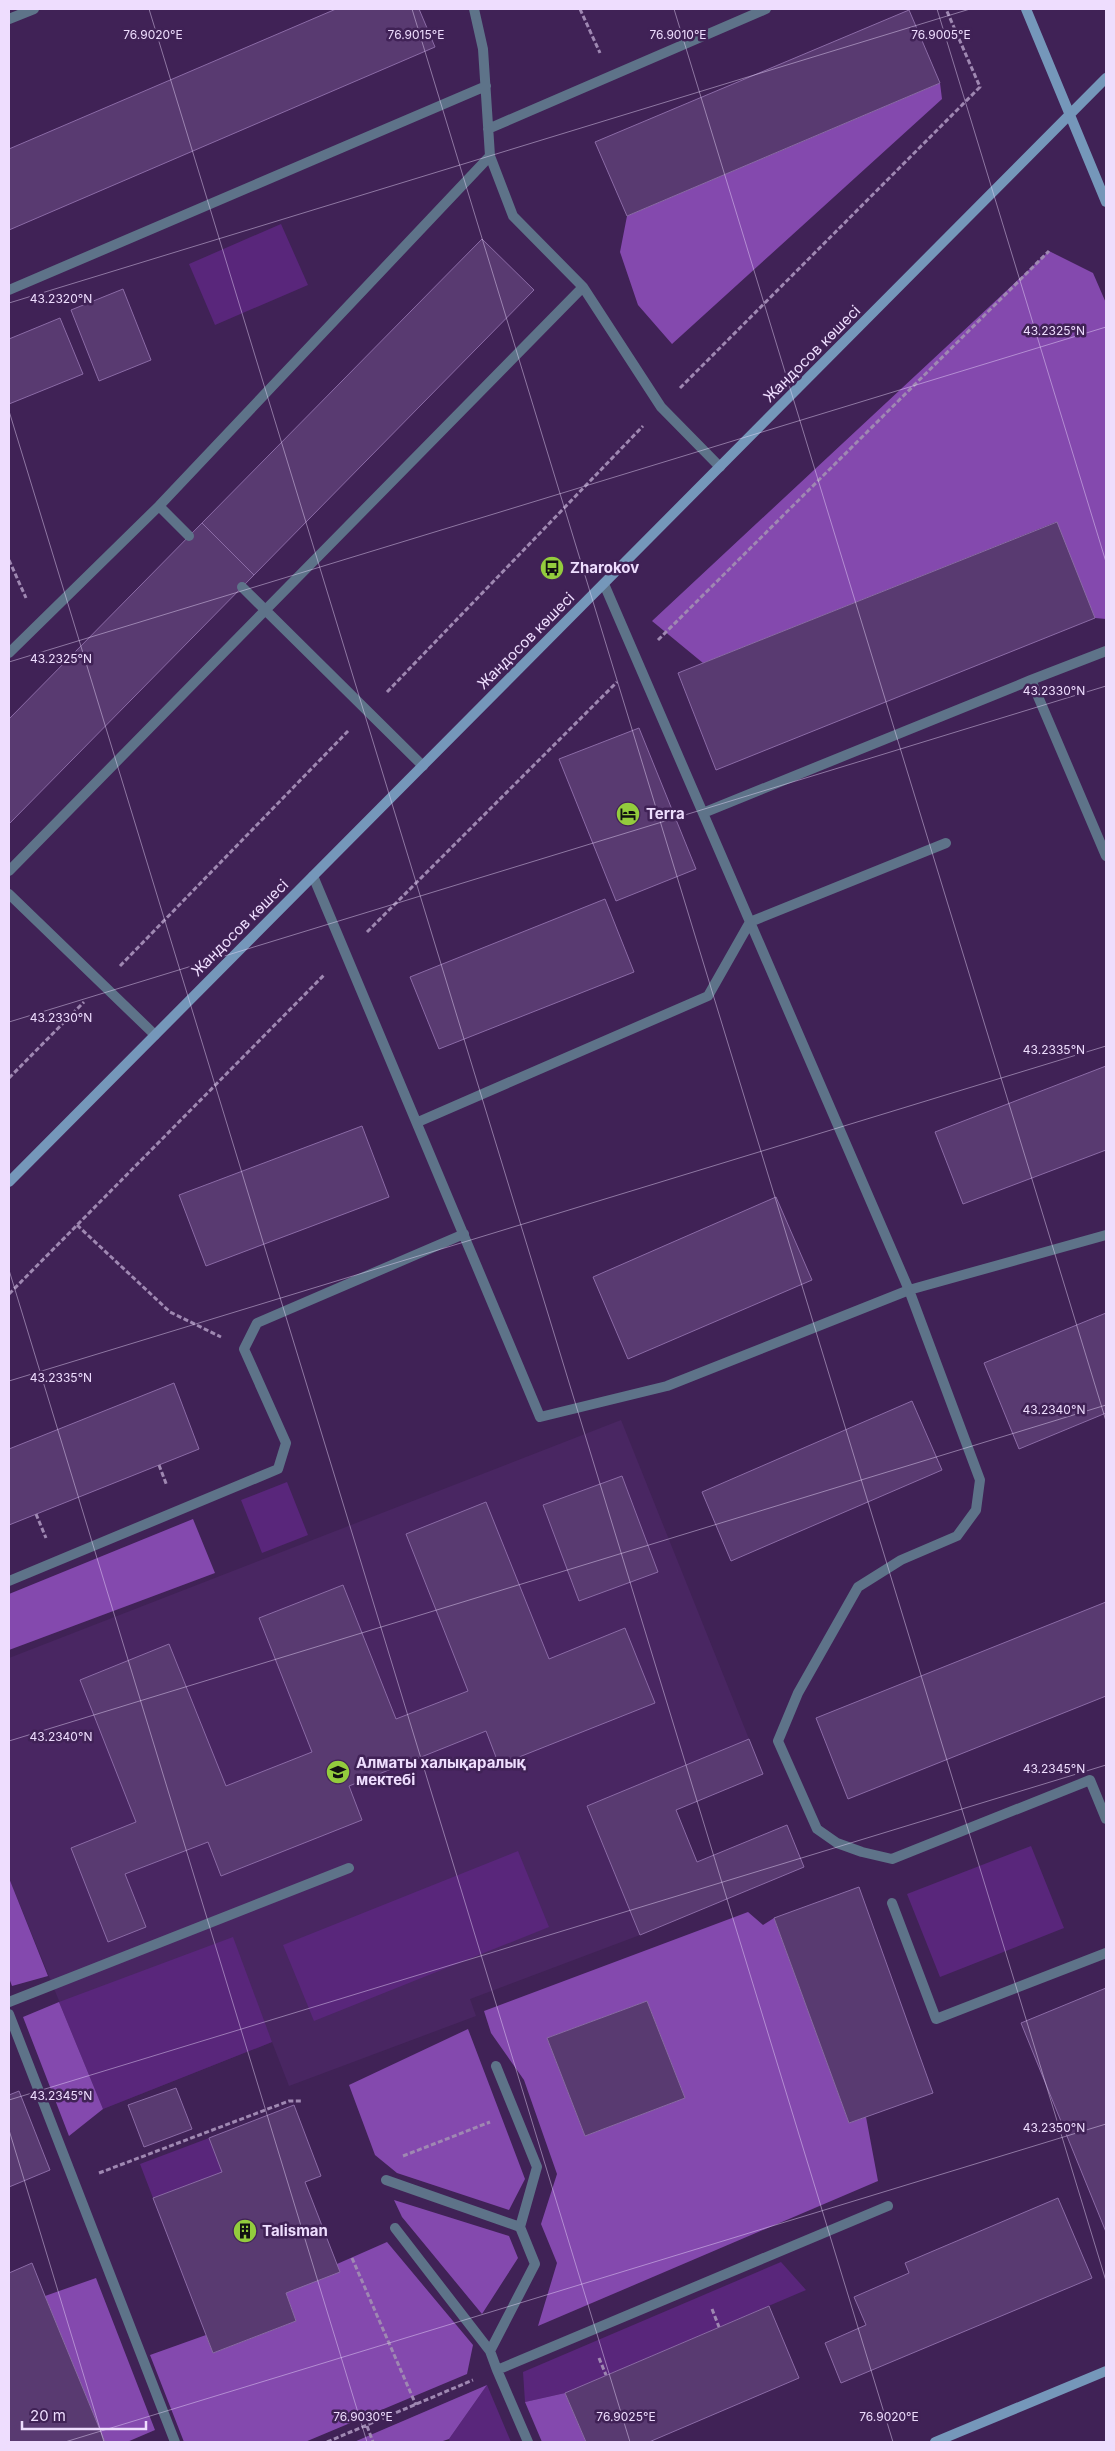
<svg xmlns="http://www.w3.org/2000/svg" width="1115" height="2451" font-family="Inter,sans-serif">
  <style>
    .built { fill: #492662 }
    .green { fill: #59267b }
    .forest { fill: #8449ae; fill-rule: evenodd }
    .building { fill: #593a71; stroke: #8b6ba6 }
    .lines { fill: none; stroke-linecap: round; stroke-linejoin: round }
    .path { stroke: #9f88b2; stroke-width: 3; stroke-dasharray: 5 2.5; stroke-linecap: butt }
    .service { stroke: #5e7389; stroke-width: 10 }
    .secondary { stroke: #7597ba; stroke-width: 10 }
    .ticks { fill: none; stroke: #eeddfe; stroke-width: 1; stroke-opacity: 0.45 }
    .labels { text-anchor: middle; stroke-width: 5; stroke-linejoin: round; paint-order: stroke }
    .street-label { font-size: 15px; fill: #eeddfe; stroke: #402256 }
    .poi-label { font-size: 15px; font-weight: bold; fill: #eeddfe; stroke: #402256; text-anchor: start }
    .ticks-label { font-size: 12px; text-anchor: middle; fill: #eeddfe; stroke: #402256; stroke-width: 5; stroke-linejoin: round; paint-order: stroke }
  </style>
  <rect width="100%" height="100%" fill="#402256"/>
  <path class="built" d="M621,1420L749,1739L587,1806L640,1935L470,1999L476,2016L289,2086L272,2042L103,2109L9,1878V1658Z"/>
  <path class="green" d="M281,224L308,285L215,325L189,264Z
    M287,1482L308,1535L262,1553L241,1500Z
    M1031,1846L1064,1928L940,1977L907,1894Z
    M518,1851L549,1927L314,2021L283,1945Z
    M233,1937L272,2042L103,2109L59,2002Z
    M209,2138L222,2172L153,2198L140,2164Z
    M781,2262L806,2290L565,2393L525,2402L523,2372Z
    M487,2385L511,2442H450L449,2439Z"/>
  <path class="forest" d="M940,83L942,99L672,344L638,305L620,252L627,216Z
    M1049,251L1093,273L1106,303V619L1095,618L1056,522L703,663L652,621Z
    M193,1519L215,1573L9,1650V1594Z
    M9,1878L48,1976L12,1986L9,1978Z
    M748,1912L763,1925L774,1918L849,2123L866,2117L878,2181L538,2326L557,2263L541,2224L557,2174L524,2080L491,2033L484,2011ZM647,2001L685,2098L585,2136L547,2038Z
    M59,2002L103,2109L69,2136L23,2017Z
    M468,2029L525,2179L509,2210L397,2173L375,2155L349,2085Z
    M394,2200L509,2236L518,2258L482,2314L402,2217Z
    M387,2242L473,2345L467,2374L305,2442H184L150,2355L206,2335L213,2353L296,2321L286,2293L337,2264Z
    M96,2278L155,2430L127,2442H105L45,2296Z
    M487,2385L449,2439L440,2442H354Z
    M565,2393L586,2442H542L525,2402Z"/>
  <path class="building" d="M336,9H419L435,47L9,230V149Z
    M909,10L940,83L627,216L595,142Z
    M482,239L534,290L254,575L202,523Z
    M123,289L151,360L99,381L71,310Z
    M60,318L83,374L9,404V339Z
    M1057,522L1095,618L716,770L678,673Z
    M202,523L254,575L9,824V719Z
    M639,728L696,869L616,901L559,759Z
    M605,899L634,972L439,1049L410,977Z
    M1106,1066V1150L963,1204L935,1132Z
    M362,1126L389,1197L206,1266L179,1195Z
    M776,1197L812,1280L628,1359L593,1277Z
    M1106,1313V1413L1019,1449L984,1363Z
    M174,1383L199,1449L9,1525V1449Z
    M912,1401L942,1470L731,1561L702,1492Z
    M622,1476L658,1572L579,1601L543,1505Z
    M486,1502L549,1659L625,1628L655,1703L499,1765L486,1731L349,1786L362,1820L221,1876L208,1842L125,1874L146,1927L108,1942L71,1848L136,1822L80,1680L169,1644L226,1786L312,1752L259,1618L343,1585L396,1719L468,1691L406,1534Z
    M1106,1602V1696L848,1799L816,1718Z
    M749,1739L763,1774L676,1810L697,1862L787,1825L804,1867L640,1935L587,1806Z
    M859,1887L933,2093L849,2123L774,1918Z
    M1106,1988V2232L1021,2023Z
    M647,2001L685,2098L585,2136L547,2038Z
    M176,2088L192,2129L144,2147L128,2105Z
    M19,2091L50,2170L9,2187V2095Z
    M294,2105L321,2176L305,2182L340,2272L286,2293L296,2321L213,2353L153,2198L222,2172L209,2138Z
    M1058,2198L1092,2278L841,2383L825,2343L866,2325L854,2297L909,2273L905,2263Z
    M32,2263L45,2296L105,2442H9V2273Z
    M769,2306L799,2378L649,2442H586L565,2393Z"/>
  <g class="lines">
    <path class="path" d="M580,9L600,53
      M680,388L980,87L946,9
      M9,560L26,598
      M658,640L1049,251
      M387,692L643,426
      M367,932L617,682
      M120,966L349,730
      M9,1078L84,1002
      M77,1225L170,1312L221,1337
      M9,1294L325,974
      M159,1465L167,1486
      M36,1514L46,1538
      M403,2156L490,2122
      M99,2173L289,2101H303
      M352,2258L416,2405
      M712,2309L719,2327
      M599,2358L606,2375
      M367,2426L373,2442
      M327,2442L473,2380"/>
    <path class="service" d="M474,9L483,49L490,156L513,216L583,287L661,407L720,467
      M9,19L34,9
      M488,129L766,9
      M9,290L486,86
      M159,506L189,536
      M604,584L909,1290L980,1480L976,1510L957,1536L901,1560L858,1587L798,1693L778,1741L817,1829L837,1843L862,1852L892,1859L1090,1780L1106,1819
      M242,587L423,766
      M1106,651L1031,680L1106,856
      M9,653L159,506L490,156
      M703,813L1031,680
      M9,871L583,287
      M313,876L540,1417L667,1386L909,1290L1106,1235
      M9,894L155,1035
      M418,1122L708,996L750,922L946,843
      M9,1581L278,1469L286,1443L244,1349L257,1323L464,1234
      M892,1903L936,2019L1106,1953
      M9,2002L349,1868
      M9,2014L175,2442
      M496,2066L537,2167L520,2227
      M386,2180L520,2227L535,2264L490,2351
      M395,2228L490,2351L497,2370
      M528,2442L497,2370L888,2206"/>
    <path class="secondary" d="M1026,9L1106,202
      M9,1182L1106,78
      M935,2442L1106,2371"/>
  </g>
  <path class="ticks" d="M149,9L893,2442M412,9L1106,2281M674,9L1106,1421M937,9L1106,562M9,303L970,9M9,411L630,2442M9,662L1106,327M9,1022L1106,686M9,1270L367,2442M9,1381L1106,1046M9,1741L1106,1405M9,2100L1106,1765M9,2130L104,2442M65,2442L1106,2124"/>
  <defs>
    <g id="bus-disc" transform="scale(1.25)"><circle r="9.5" fill="#93cc3d" stroke="#402256"/><path d="M-5-6H5V4H4V6H2V4H-2V6H-4V4H-5ZM-3.5-4V0h7V-4ZM-3.5 1.2v1.5H-2V1.2ZM2 1.2v1.5H3.5V1.2Z" fill="#111"/></g>
    <g id="hotel-disc" transform="scale(1.25)"><circle r="9.5" fill="#93cc3d" stroke="#402256"/><path d="M-6-4.5h1.5V1H6V5H4.5V3h-9V5H-6ZM-4 0a1.8 1.8 0 1 1 3.6 0ZM.5 0V-2.5h3Q6-2.5 6 0Z" fill="#111"/></g>
    <g id="school-disc" transform="scale(1.25)"><circle r="9.5" fill="#93cc3d" stroke="#402256"/><path d="M0-5L7-2L0 1L-7-2ZM-4 1L0 2.5L4 1V4Q0 6-4 4Z" fill="#111"/></g>
    <g id="building-disc" transform="scale(1.25)"><circle r="9.5" fill="#93cc3d" stroke="#402256"/><path d="M-4-6H4V6H1V3H-1V6H-4ZM-2.5-4.3h1.7v1.8h-1.7ZM.8-4.3h1.7v1.8H.8ZM-2.5-1h1.7V.8h-1.7ZM.8-1h1.7V.8H.8Z" fill="#111"/></g>
  </defs>
  <g fill-rule="evenodd">
    <use href="#bus-disc" x="552" y="568"/>
    <use href="#hotel-disc" x="628" y="814"/>
    <use href="#school-disc" x="338" y="1772"/>
    <use href="#building-disc" x="245" y="2231"/>
  </g>
  <g class="labels">
    <g class="street-label">
      <text transform="translate(812 354) rotate(-45)" y="5">Жандосов көшесі</text>
      <text transform="translate(526 641) rotate(-45)" y="5">Жандосов көшесі</text>
      <text transform="translate(240 928) rotate(-45)" y="5">Жандосов көшесі</text>
    </g>
    <g class="poi-label">
      <text x="570" y="573">Zharokov</text>
      <text x="646" y="819">Terra</text>
      <text x="356" y="1768">Алматы халықаралық<tspan x="356" dy="17">мектебі</tspan></text>
      <text x="262" y="2236">Talisman</text>
    </g>
  </g>
  <g class="ticks-label">
    <text x="153" y="39">76.9020°E</text>
    <text x="416" y="39">76.9015°E</text>
    <text x="678" y="39">76.9010°E</text>
    <text x="941" y="39">76.9005°E</text>
    <text x="61" y="303">43.2320°N</text>
    <text x="1054" y="335">43.2325°N</text>
    <text x="61" y="663">43.2325°N</text>
    <text x="1054" y="695">43.2330°N</text>
    <text x="61" y="1022">43.2330°N</text>
    <text x="1054" y="1054">43.2335°N</text>
    <text x="61" y="1382">43.2335°N</text>
    <text x="1054" y="1414">43.2340°N</text>
    <text x="61" y="1741">43.2340°N</text>
    <text x="1054" y="1773">43.2345°N</text>
    <text x="61" y="2100">43.2345°N</text>
    <text x="1054" y="2132">43.2350°N</text>
    <text x="363" y="2421">76.9030°E</text>
    <text x="626" y="2421">76.9025°E</text>
    <text x="889" y="2421">76.9020°E</text>
  </g>
  <rect width="1115" height="2451" fill="none" stroke="#eeddfe" stroke-width="20"/>
  <path d="M22 2421v8h124v-8" fill="none" stroke="#eeddfe" stroke-width="2.5"/>
  <text x="30" y="2421" font-size="15" fill="#eeddfe" stroke="#402256" stroke-width="4" paint-order="stroke">20 m</text>
</svg>
